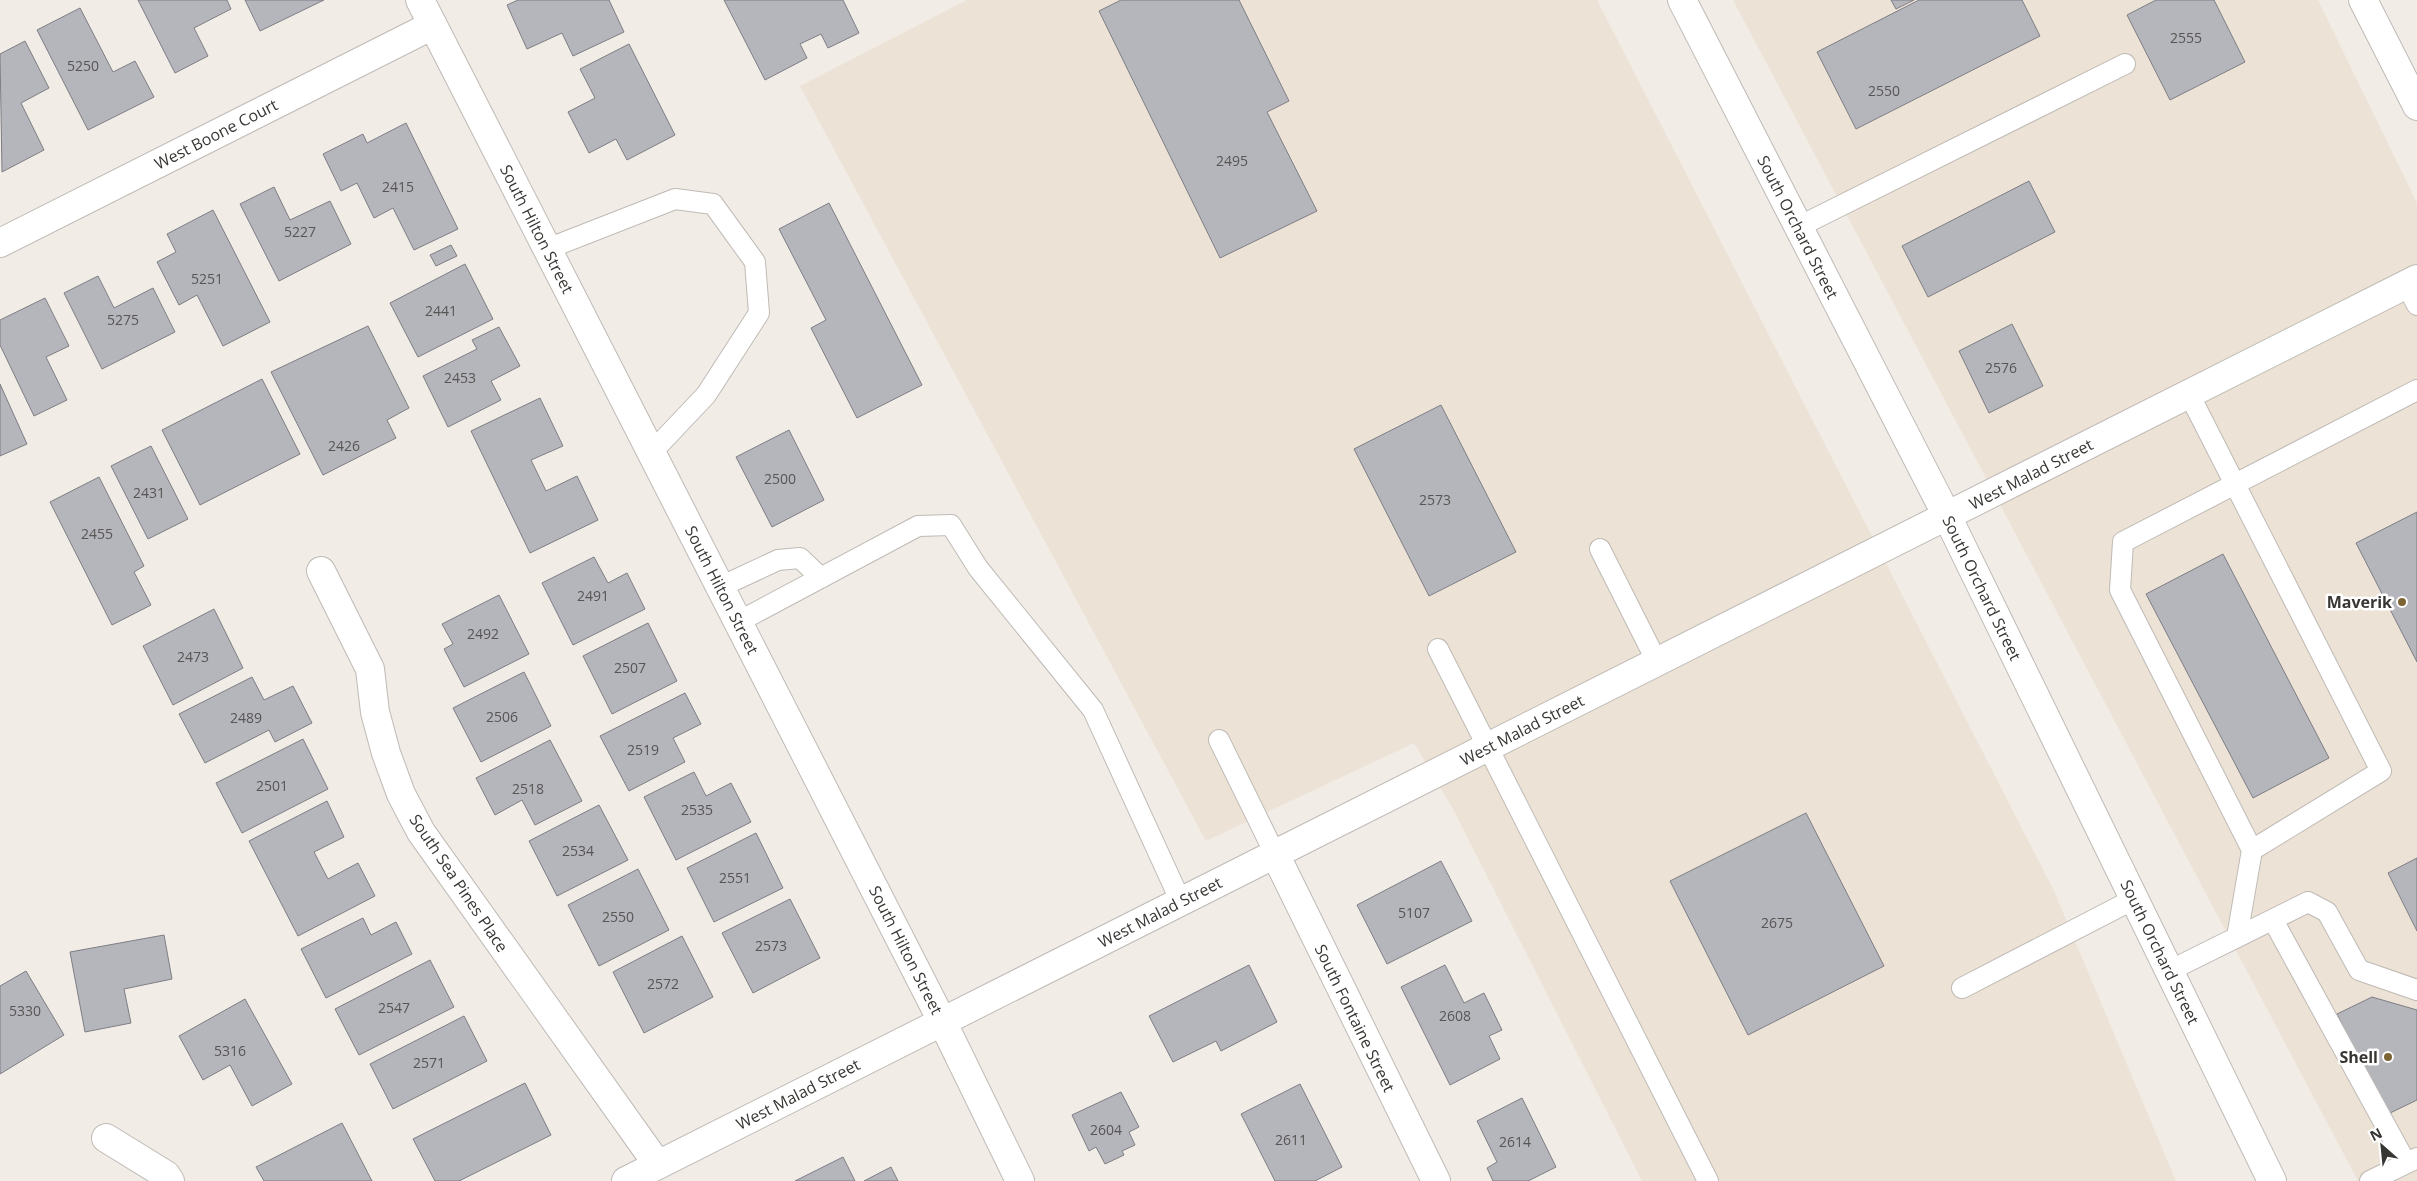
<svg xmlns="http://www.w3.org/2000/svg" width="2417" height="1181" font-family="'Open Sans',sans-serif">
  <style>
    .built { fill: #ece2d6 }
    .building { fill: #b5b5bc; stroke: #7d7e84 }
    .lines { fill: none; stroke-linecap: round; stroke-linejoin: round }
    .service-casing { stroke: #bfbab5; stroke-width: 22 }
    .minor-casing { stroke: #bfbab5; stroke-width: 30 }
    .secondary-casing { stroke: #bfbab5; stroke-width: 30 }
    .service { stroke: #fff; stroke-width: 20 }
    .minor { stroke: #fff; stroke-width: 28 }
    .secondary { stroke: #fff; stroke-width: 28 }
    .poi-dot { fill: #7c6435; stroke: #fff; stroke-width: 2 }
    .labels { text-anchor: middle; stroke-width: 5; stroke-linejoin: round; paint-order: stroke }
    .number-label { font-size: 14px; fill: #575655 }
    .street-label { font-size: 16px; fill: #383633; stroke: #fff }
    .poi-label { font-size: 16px; font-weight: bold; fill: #383633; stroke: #fff; text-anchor: end }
  </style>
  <rect width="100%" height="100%" fill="#f2ece7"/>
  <path class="built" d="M967,0H1597L2054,891L2176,1181H1642L1452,807L1414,743L1206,841L800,86Z
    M1733,0H2318L2417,203V1181H2358Z"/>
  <path class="building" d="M138,0H227L231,9L194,28L208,56L175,73Z
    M245,0H324L260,31Z
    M518,0H609L624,32L573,56L562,33L527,49L507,5Z
    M724,0H843L859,33L828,48L821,34L800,44L807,58L765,80Z
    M1121,0H1239L1289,101L1267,112L1317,211L1220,258L1099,11Z
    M1891,0H1914L1896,9Z
    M1919,0H2022L2040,36L1856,129L1817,52Z
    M2156,0H2214L2245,62L2170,100L2127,15Z
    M80,8L113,72L135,61L154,97L88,130L37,30Z
    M25,41L49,88L21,103L44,150L2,172L0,54Z
    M629,44L675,135L627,160L616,139L589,153L568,112L595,98L580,69Z
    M406,123L458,229L414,250L393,208L374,218L357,183L341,191L323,154L363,134L367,143Z
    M2029,181L2055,232L1928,297L1902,246Z
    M274,187L290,220L330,201L351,244L279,281L240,204Z
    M829,203L922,385L857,418L811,328L826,320L779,229Z
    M213,210L270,322L223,346L197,295L179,305L157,262L176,252L167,234Z
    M451,245L457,256L436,266L430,255Z
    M465,264L493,319L418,357L390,303Z
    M98,276L114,308L153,288L175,332L102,369L64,293Z
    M45,298L69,346L46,357L67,400L34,416L0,345V320Z
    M2012,324L2043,386L1989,413L1959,351Z
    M368,326L409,408L387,420L396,438L323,475L271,372Z
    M499,327L520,366L491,381L501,400L448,427L423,376L477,349L472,340Z
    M262,379L300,454L200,505L162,430Z
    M0,384L27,444L0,456Z
    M540,398L563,446L531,460L546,491L577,476L598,520L530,553L471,431Z
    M1441,405L1516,552L1429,596L1354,449Z
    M789,430L824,500L772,527L736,457Z
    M151,446L188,519L148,539L111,466Z
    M99,477L144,566L134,572L151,605L112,625L50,502Z
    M2417,512V662L2356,543Z
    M2223,554L2329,758L2253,798L2146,594Z
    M594,557L608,583L627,573L645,609L573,645L542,583Z
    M499,595L529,654L464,687L444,649L453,644L442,624Z
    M214,609L243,668L173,705L143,646Z
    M648,623L677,681L612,714L583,656Z
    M524,672L551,726L481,762L453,708Z
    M252,677L264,700L293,686L312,723L275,742L269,730L205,763L179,714Z
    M685,693L701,724L673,738L685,762L629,791L600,736Z
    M303,739L328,789L242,833L216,783Z
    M550,740L582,801L535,825L522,800L495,815L476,778Z
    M694,772L706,796L731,783L751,822L676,860L644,797Z
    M327,801L344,837L314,852L328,879L358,863L375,896L298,936L249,841Z
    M599,805L628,860L557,896L529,841Z
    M1806,813L1884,966L1748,1035L1670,881Z
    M756,833L783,888L714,922L687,868Z
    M2417,858V931L2388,873Z
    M1441,861L1472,921L1387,964L1357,905Z
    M638,869L669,930L599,966L568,905Z
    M790,899L820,958L753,993L722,933Z
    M363,918L371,935L396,922L412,954L326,998L301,949Z
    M164,935L172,979L124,989L131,1023L85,1032L70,952Z
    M682,936L713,997L644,1033L613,972Z
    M430,960L454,1007L359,1055L335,1009Z
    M1249,965L1277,1022L1221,1051L1216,1041L1173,1062L1149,1016Z
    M1445,965L1464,1003L1484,993L1502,1030L1489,1036L1500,1059L1450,1085L1401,987Z
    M26,971L64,1035L0,1074V986Z
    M2372,997L2417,1010V1100L2386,1115L2337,1014Z
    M245,999L292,1084L252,1106L230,1065L203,1080L179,1036Z
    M464,1016L487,1061L393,1109L370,1064Z
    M525,1083L551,1135L459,1181H435L413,1139Z
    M1300,1084L1342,1167L1315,1181H1275L1241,1114Z
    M1121,1092L1139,1127L1129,1132L1135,1145L1122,1151L1124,1155L1105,1164L1096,1147L1089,1151L1072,1115Z
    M1522,1098L1556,1167L1528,1181H1493L1487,1168L1497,1162L1477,1121Z
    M342,1123L372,1181H264L256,1167Z
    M843,1157L855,1181H795Z
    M891,1167L898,1181H864Z"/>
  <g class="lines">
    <g class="service-casing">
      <path id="service" d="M1798,227L2125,64
        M547,249L675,199L713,204L755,262L759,313L706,395L652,452
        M2406,284L2417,305
        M2189,394L2381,771L2252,850L2237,937
        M1600,549L1657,662
        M720,587L778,560L800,558L821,578
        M738,622L918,526L951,525L978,568L1093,710L1181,902
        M1438,649L1708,1181
        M1219,740L1275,854
        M2252,850L2120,590L2123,542L2417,390
        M2273,920L2406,1163
        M2169,971L2308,902L2327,912L2359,970L2417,990
        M1962,988L2134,899
        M2370,1181L2417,1158"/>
    </g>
    <g class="minor-casing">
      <path id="minor" d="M420,0L942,1021L1020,1181
        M2363,0L2417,106
        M0,243L433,25
        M321,571L370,669L375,712L386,753L401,794L421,832L658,1165
        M1275,854L1436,1181
        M106,1138L166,1175L170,1181
        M626,1181L2417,279"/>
    </g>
    <g class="secondary-casing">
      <path id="secondary" d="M1682,0L1947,516L2272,1181"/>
    </g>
    <use href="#service" class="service"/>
    <use href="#minor" class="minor"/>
    <use href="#secondary" class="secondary"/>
  </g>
  <g class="poi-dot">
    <circle cx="2402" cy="602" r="5"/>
    <circle cx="2388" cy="1057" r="5"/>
  </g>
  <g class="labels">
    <g class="number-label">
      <text x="2186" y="43">2555</text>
      <text x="83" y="71">5250</text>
      <text x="1884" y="96">2550</text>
      <text x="1232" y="166">2495</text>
      <text x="398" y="192">2415</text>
      <text x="300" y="237">5227</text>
      <text x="207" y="284">5251</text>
      <text x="441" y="316">2441</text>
      <text x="123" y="325">5275</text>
      <text x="2001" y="373">2576</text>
      <text x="460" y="383">2453</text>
      <text x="344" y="451">2426</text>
      <text x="780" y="484">2500</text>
      <text x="149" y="498">2431</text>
      <text x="1435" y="505">2573</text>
      <text x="97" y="539">2455</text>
      <text x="593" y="601">2491</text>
      <text x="483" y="639">2492</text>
      <text x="193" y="662">2473</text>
      <text x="630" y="673">2507</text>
      <text x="502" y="722">2506</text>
      <text x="246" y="723">2489</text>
      <text x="643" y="755">2519</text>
      <text x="272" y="791">2501</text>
      <text x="528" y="794">2518</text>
      <text x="697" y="815">2535</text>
      <text x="578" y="856">2534</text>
      <text x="735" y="883">2551</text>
      <text x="1414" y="918">5107</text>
      <text x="618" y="922">2550</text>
      <text x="1777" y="928">2675</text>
      <text x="771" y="951">2573</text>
      <text x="663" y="989">2572</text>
      <text x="394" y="1013">2547</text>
      <text x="25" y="1016">5330</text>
      <text x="1455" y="1021">2608</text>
      <text x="230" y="1056">5316</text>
      <text x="429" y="1068">2571</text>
      <text x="1106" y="1135">2604</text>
      <text x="1291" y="1145">2611</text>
      <text x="1515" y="1147">2614</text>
    </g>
    <g class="street-label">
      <text transform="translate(216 134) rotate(-27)" y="6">West Boone Court</text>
      <text transform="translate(1798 227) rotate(63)" y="6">South Orchard Street</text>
      <text transform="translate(537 229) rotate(63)" y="6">South Hilton Street</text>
      <text transform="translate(2031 474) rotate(-27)" y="6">West Malad Street</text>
      <text transform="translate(1982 588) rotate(64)" y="6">South Orchard Street</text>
      <text transform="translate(722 590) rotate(63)" y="6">South Hilton Street</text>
      <text transform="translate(1522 730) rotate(-27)" y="6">West Malad Street</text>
      <text transform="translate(459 883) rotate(56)" y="6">South Sea Pines Place</text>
      <text transform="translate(1160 912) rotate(-27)" y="6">West Malad Street</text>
      <text transform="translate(906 950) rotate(63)" y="6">South Hilton Street</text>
      <text transform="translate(2160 952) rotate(64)" y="6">South Orchard Street</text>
      <text transform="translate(1355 1018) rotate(64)" y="6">South Fontaine Street</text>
      <text transform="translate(798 1094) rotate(-27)" y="6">West Malad Street</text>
    </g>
    <g class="poi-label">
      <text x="2392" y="608">Maverik</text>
      <text x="2378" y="1063">Shell</text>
    </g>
  </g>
  <g transform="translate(2382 1146) rotate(333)" stroke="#ffffff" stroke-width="4" paint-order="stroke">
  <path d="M0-4L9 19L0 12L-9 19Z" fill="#383633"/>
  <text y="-8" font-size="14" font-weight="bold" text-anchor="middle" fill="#383633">N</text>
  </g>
</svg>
